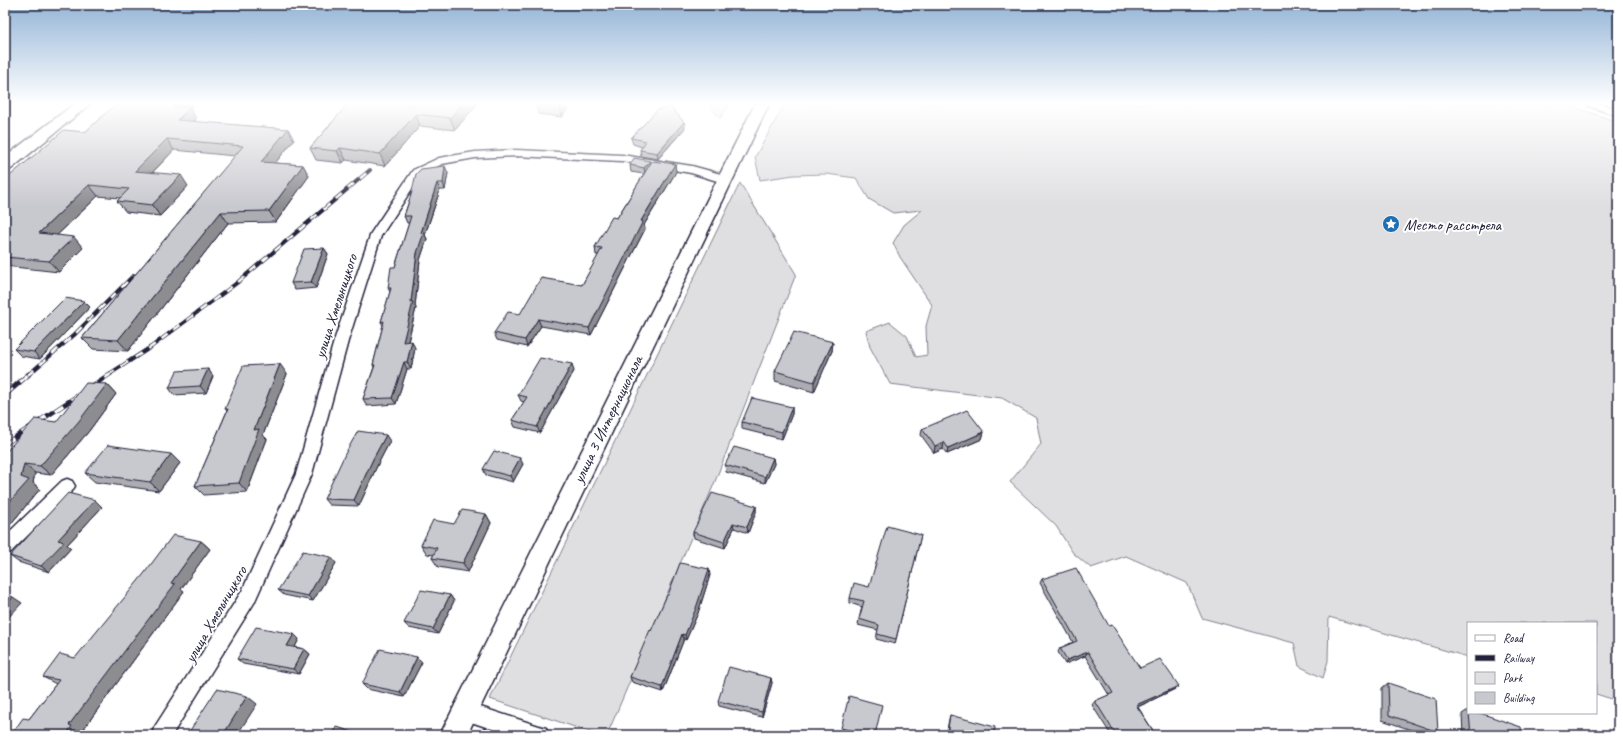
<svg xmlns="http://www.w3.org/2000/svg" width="1623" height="740" font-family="Caveat,sans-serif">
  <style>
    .green { fill: #dfdfe2; stroke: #80808e }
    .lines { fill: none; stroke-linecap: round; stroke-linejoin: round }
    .street-casing { stroke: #22223b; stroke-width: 3 }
    .secondary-casing { stroke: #22223b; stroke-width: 3 }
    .street { fill: #fff; fill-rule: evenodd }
    .secondary { fill: #fff; fill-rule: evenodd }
    .rail-far1-casing { stroke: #22223b; stroke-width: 4 }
    .rail-casing { stroke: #22223b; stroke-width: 5 }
    .rail-far1 { stroke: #fff; stroke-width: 2.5; stroke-dasharray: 8; stroke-linecap: butt }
    .rail { stroke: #fff; stroke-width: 3.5; stroke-dasharray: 10; stroke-linecap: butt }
    .wall { fill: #acacb2; stroke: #22223b }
    .shaded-wall { fill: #8c8c91; stroke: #22223b }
    .building { fill: #c8c8cf; stroke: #22223b }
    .labels { text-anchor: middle; stroke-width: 4; stroke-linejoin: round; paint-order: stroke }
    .poi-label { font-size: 16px; fill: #22223b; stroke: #fff; text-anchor: start }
    .street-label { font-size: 16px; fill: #22223b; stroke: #fff }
  </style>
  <rect width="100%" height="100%" fill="#fff"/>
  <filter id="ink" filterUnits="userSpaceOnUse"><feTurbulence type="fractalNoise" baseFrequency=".025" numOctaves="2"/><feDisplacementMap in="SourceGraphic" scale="8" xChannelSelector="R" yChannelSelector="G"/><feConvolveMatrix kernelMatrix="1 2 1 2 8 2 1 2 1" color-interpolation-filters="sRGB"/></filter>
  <g filter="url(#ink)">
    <path class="green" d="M710,104H730L720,118L709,105Z
      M785,104H1565L1618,122V701L1596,694V623H1468V657L1329,617L1328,661L1323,678L1299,666L1294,643L1202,618L1187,583L1126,556L1091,568L1073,553L1056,526L1010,482L1041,444L1036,418L1002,398L890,384L870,347L866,331L890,322L907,336L916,357L927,355L926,326L932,305L900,257L893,243L904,225L922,210L893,213L869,199L856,178L826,174L794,175L760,180L755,157Z
      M740,183L796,274L714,484L607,735H599L490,699Z"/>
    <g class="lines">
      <g class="street-casing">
        <path id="street" d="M1588,104H1602L1618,109V116L1589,106Z
          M516,150L622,155L692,166L728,176L730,179L728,182L724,183L691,173L622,161L516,156L475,158L442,164L421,175L381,236L348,341L312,474L254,603L172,735H152L154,728L242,591L296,474L334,341L371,233L413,170L439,158L475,152Z
          M67,479L72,481L75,486L72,491L11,552L5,554V536L62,481Z
          M465,702L539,726L546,728L548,735H510L465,720L458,718L456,711L458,704Z"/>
      </g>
      <g class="secondary-casing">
        <path id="secondary" d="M74,104H90L11,169L5,170V157Z
          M755,104H769L467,735H440Z"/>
      </g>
      <use href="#street" class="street"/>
      <use href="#secondary" class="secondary"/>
      <g class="rail-far1-casing">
        <path id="rail-far1" d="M28,375L74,335L133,276
          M108,375L151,347L238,282L370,170"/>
      </g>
      <g class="rail-casing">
        <path id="rail" d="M5,395L29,374
          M5,444L110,374"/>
      </g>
      <use href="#rail-far1" class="rail-far1"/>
      <use href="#rail" class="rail"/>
    </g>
    <path class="wall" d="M339,104H477L455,130L420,126L385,166L346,160L343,163L316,160L310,148L347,105L340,104Z
      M536,104H571L562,117L538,114Z
      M190,108L196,119L194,122L288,129L294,140L275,163L303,165L309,176L276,222L228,223L128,351L93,349L82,338L235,156L174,150L152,173L188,186L160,216L126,212L117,201L120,198L98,196L57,235L83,248L59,272L5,266V180L85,132Z
      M684,122L685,128L658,159L641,156L640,150L642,147L633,144L631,138Z
      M650,164H675L676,172L644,225L645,229L591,335L541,326L527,347L497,340L494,333L520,314L582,285L599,255H596L595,247L617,218L644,174L631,172L630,165Z
      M448,173L445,190H440L425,235L427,239L420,260L415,306L416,308L408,342L415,348L411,369H407L396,404L367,406L363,399L374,367L373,365L383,325L381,322L390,292L388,288L395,267L409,223H407L404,216L411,195Z
      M324,248L328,254L316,288L295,290L291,283Z
      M90,307L40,359L21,356L14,349Z
      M833,342L832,351L814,392L775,381V371Z
      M208,369L213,376L206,393L174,395L169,388Z
      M574,371L540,433L515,427L512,420L524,402L521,401L518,395Z
      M287,374L263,435L267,439L247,492L204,495L195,486L227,411L225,409Z
      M107,384L116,394L89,431L51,475L35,473L33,483L40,489L9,526L5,525V453L56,422Z
      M792,407V414L782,439L742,429V422Z
      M922,429L984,432L982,439L947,454L943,449L934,453L921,435Z
      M390,441L377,466L359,506L329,505L324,499Z
      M773,458L774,464L765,483L726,472L725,465Z
      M180,463L159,491L95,482L85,473Z
      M523,464L513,482L486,475L483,469Z
      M756,506V512L748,533L734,528L725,548L694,538L693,532Z
      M102,507L67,545L71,548L49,572L18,562L10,556Z
      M486,514L491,523L468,572L438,567L432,558L434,555L427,554L421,545L454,524Z
      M921,535L895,644L876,639L878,630L858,625L859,619L862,607L850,603V598L869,587Z
      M201,541L210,549L181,589L184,591L82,731L84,732L82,735H11L29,719L56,684L43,677L75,658Z
      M336,563L313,601L284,595L278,590Z
      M710,575L698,613L686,640L684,639L663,692L632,682L630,677L668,595Z
      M1042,579L1109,626L1140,668L1175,689L1138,707L1156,735H1111L1092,705L1095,701L1109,695L1085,656L1065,664L1058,652L1060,648L1073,642L1040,583Z
      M450,595L454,601L438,634L409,628L404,623Z
      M294,634L299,639L295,647L304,649L310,654L299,674L243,664L237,659Z
      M417,657L422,662L404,697L367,689L362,684Z
      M771,678L772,683L762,717L719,706L718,701Z
      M1388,683L1438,732L1432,735H1426L1382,720V688Z
      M1468,710V713H1480L1522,735H1463L1462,714Z
      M950,715L994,735H946L949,719Z
      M841,728L875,735H851L841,732Z"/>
    <path class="shaded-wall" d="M177,104H194L180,118L173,107Z
      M462,104H477L455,130L450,118Z
      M562,104H571L562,117L560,107Z
      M190,108L196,119L184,131L177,120Z
      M416,114L420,126L385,166L380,154Z
      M684,122L685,128L658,159L657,153Z
      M288,129L294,140L267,173L261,162Z
      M167,139L174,150L143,182L135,171Z
      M340,148L346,160L343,163L337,151Z
      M650,161L651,168L645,174L644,168Z
      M675,164L676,172L644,225L645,229L591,335L589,328L641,221Z
      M303,165L309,176L276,222L269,211Z
      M445,166L448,173L445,190L443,183Z
      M181,175L188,186L160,216L152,205Z
      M437,183L440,190L425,235L427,239L420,260L415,306L416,308L406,349L403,342L411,302L417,253L421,233Z
      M89,185L98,196L48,244L39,233Z
      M221,212L228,223L128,351L118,340Z
      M74,237L83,248L59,272L49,261Z
      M324,248L328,254L316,288L311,282Z
      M84,301L90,307L40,359L34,352Z
      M538,319L541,326L527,347L525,340Z
      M412,341L415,348L411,369L407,362Z
      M833,342L832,351L814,392V382Z
      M404,362L407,369L396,404L392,398Z
      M280,364L287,374L263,435L267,439L247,492L239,483L254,430Z
      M572,364L574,371L540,433L537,427Z
      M208,369L213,376L206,393L200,386Z
      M107,384L116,394L89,431L51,475L40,466Z
      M792,407V414L782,439V432Z
      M984,432L982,439L947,454L948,448Z
      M386,435L390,441L377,466L359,506L354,500L373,459Z
      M944,442L943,449L934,453L935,446Z
      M171,454L180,463L159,491L150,482Z
      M520,458L523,464L513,482L510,476Z
      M773,458L774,464L765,483V477Z
      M24,464L35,473L33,483L40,489L9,526L5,523V507L21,477Z
      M95,500L102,507L67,545L71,548L49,572L41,566L58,540Z
      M756,506V512L748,533L747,527Z
      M486,514L491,523L468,572L463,563Z
      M733,523L734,528L725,548L724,542Z
      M201,541L210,549L181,589L184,591L82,731L84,732L82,735H66L69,725Z
      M331,557L336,563L313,601L308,596Z
      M709,569L710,575L698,613L686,640L685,635Z
      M450,595L454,601L438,634L433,629Z
      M13,597L22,603L5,621V606Z
      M294,634L299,639L293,651L287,646Z
      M682,634L684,639L663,692L662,687Z
      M304,649L310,654L299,674L293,669Z
      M1088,652L1085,656L1065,664L1067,660Z
      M417,657L422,662L404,697L400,692Z
      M771,678L772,683L762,717V712Z
      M1179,686L1175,689L1133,709L1136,705Z
      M247,696L257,704L237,735H223Z"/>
    <path class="building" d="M116,104H177L173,107L190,108L177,120L288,129L261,162L303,165L269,211L221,212L118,340L82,338L243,146L167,139L135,171L181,175L152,205L117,201L129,189L89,185L39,233L74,237L49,261L5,257V180L64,130L85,132Z
      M348,104H462L450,118L416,114L380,154L340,148L337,151L310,148Z
      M536,104H562L560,107Z
      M670,106L684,122L657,153L640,150L646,141L631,138L657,110Z
      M634,158L650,161L644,168L630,165Z
      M652,161L675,164L641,221H643L589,328L538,319L525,340L494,333L508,312L520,314L541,278L582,285L602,248L595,247L612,217L617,218Z
      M445,166L443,183H437L421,233L424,232L417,253L411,302H413L403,342L412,341L407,362H404L392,398L363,399L375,365H373L384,321L381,322L391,288H388L391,267H395L411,216H404L411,195L416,174L421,169Z
      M324,248L311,282L291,283L304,249Z
      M65,298L84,301L34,352L14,349Z
      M794,332L833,342L814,382L775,371Z
      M540,358L572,364L537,427L512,420L527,397L518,395Z
      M280,364L254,430L259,429L239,483L195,486L228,409H225L243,366Z
      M208,369L200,386L169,388L177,371Z
      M86,383L107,384L79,421L40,466L24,464L21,477L29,480L5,507V453L35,419L56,422Z
      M752,398L792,407L782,432L742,422Z
      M967,410L984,432L948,448L944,442L935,446L922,429Z
      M358,431L386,435L373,459L354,500L324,499L345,454Z
      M108,445L171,454L150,482L85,473Z
      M734,447L773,458L765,477L725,465Z
      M494,451L520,458L510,476L483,469Z
      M68,493L95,500L58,540L64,542L41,566L10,556Z
      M712,493L756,506L747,527L733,523L724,542L693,532Z
      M462,510L486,514L463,563L432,558L437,548L421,545L433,520L454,524Z
      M887,526L921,535L896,639L877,634L879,625L859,619L864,601L850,598L854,583L869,587Z
      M173,535L201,541L171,583L175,584L69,725L72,726L66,735H11L23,718L29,719L59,680L43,677L60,654L75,658L143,575Z
      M303,551L331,557L308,596L278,590Z
      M680,563L709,569L696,608L685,635L682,634L662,687L630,677L650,630L651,631L667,595H668Z
      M1076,568L1109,626L1112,625L1140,668L1160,659L1179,686L1136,705L1156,735H1116L1095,701L1113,693L1088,652L1067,660L1060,648L1077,641L1042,579Z
      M421,590L450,595L433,629L404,623Z
      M5,594L13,597L5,606Z
      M256,627L294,634L287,646L304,649L293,669L237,659Z
      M380,649L417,657L400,692L362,684Z
      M729,667L771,678L762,712L718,701Z
      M1388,683L1436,699L1438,732L1389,715Z
      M217,689L247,696L223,735H187Z
      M849,696L882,705L875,735H867L841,728Z
      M1469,713H1480L1521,727L1522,735H1471Z
      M950,715L995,727L994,735H947Z
      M337,727L362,735H332Z"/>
  </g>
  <linearGradient id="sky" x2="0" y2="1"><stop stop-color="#93b4d6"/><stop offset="0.5" stop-color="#fff"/><stop offset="1" stop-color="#fff" stop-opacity="0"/></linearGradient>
  <rect width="1623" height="207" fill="url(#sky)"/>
  <defs>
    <g id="sight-disc" transform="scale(0.9)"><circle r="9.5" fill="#1f6fb2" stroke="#fff"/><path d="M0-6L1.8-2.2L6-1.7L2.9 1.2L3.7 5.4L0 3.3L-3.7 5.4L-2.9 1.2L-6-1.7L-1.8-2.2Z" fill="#fff"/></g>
  </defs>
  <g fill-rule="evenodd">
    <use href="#sight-disc" x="1391" y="224"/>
  </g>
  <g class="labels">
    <g class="poi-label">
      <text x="1404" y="230">Место расстрела</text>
    </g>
    <g class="street-label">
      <text transform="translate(335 306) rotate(-72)" y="6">улица Хмельницкого</text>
      <text transform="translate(607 419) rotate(-64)" y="6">улица 3 Интернационала</text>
      <text transform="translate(215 614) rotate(-60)" y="6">улица Хмельницкого</text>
    </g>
  </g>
  <rect width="1623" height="740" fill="none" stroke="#fff" stroke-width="20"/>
  <rect x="10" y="10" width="1603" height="720" fill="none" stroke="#22223b" stroke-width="1.5" filter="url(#ink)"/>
  <rect x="1467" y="622" width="130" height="92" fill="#ffffff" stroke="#a7a7b1"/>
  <rect x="1475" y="635" width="20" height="6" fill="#ffffff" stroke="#a7a7b1"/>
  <text x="1503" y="642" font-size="12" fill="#22223b">Road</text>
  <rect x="1475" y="655" width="20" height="6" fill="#22223b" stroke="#a7a7b1"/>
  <text x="1503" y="662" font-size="12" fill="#22223b">Railway</text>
  <rect x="1475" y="672" width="20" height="12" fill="#dfdfe2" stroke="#a7a7b1"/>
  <text x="1503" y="682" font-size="12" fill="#22223b">Park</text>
  <rect x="1475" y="692" width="20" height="12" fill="#c8c8cf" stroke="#a7a7b1"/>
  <text x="1503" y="702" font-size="12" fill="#22223b">Building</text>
</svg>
